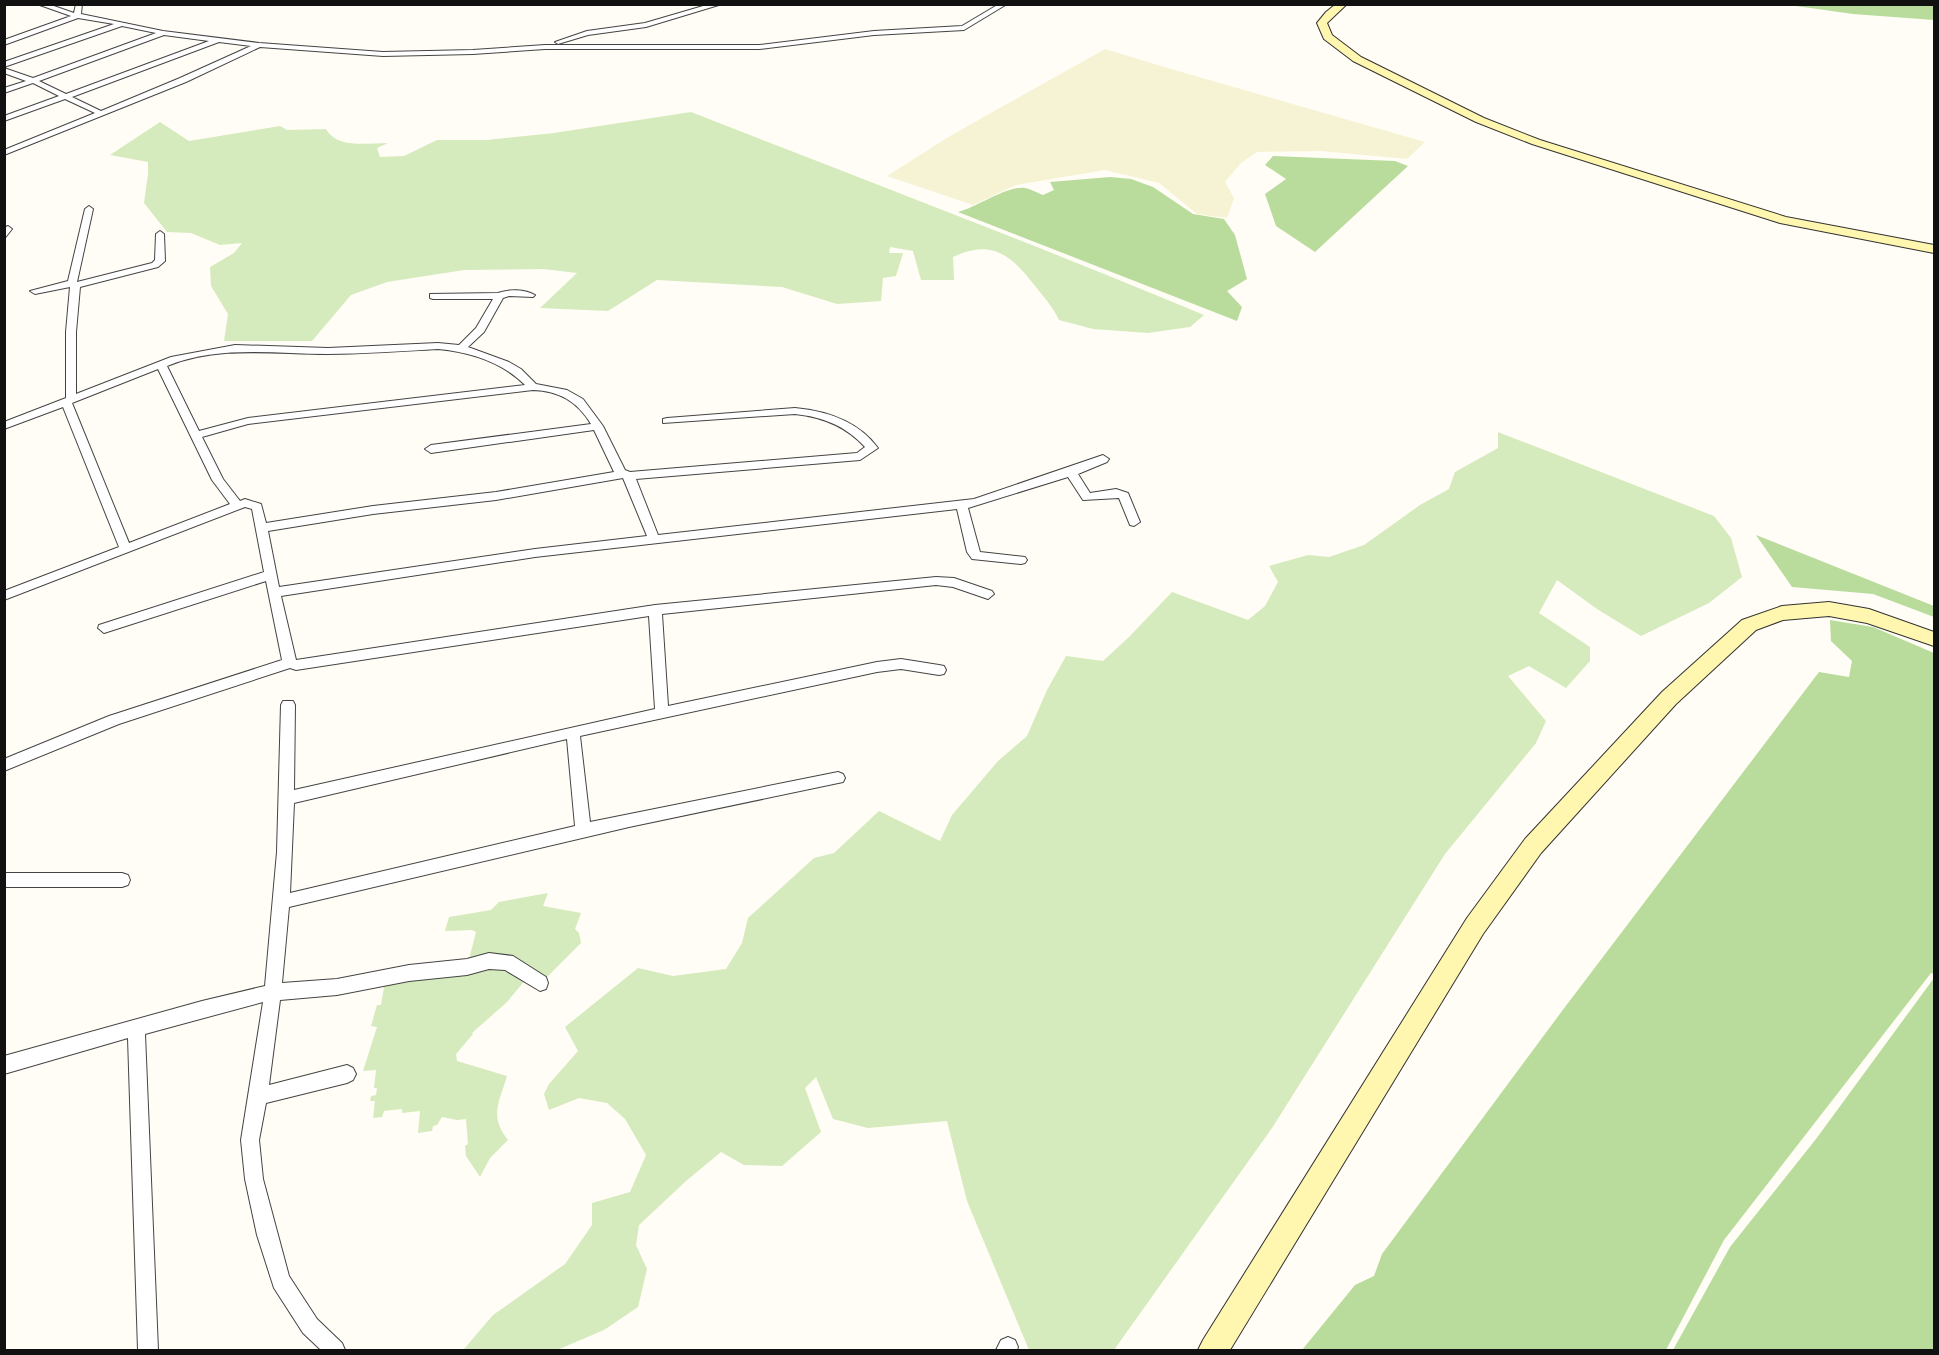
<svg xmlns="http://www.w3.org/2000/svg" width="1939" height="1355" font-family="Georgia,serif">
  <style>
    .farmland { fill: #f6f3d4 }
    .green { fill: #d5ebbd }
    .forest { fill: #b9dc9c }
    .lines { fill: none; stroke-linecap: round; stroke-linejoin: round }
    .minor-casing { stroke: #444; stroke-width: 2 }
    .secondary-casing { stroke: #333; stroke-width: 2 }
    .minor { fill: #fff; fill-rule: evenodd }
    .secondary { fill: #fff6b0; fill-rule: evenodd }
  </style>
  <rect width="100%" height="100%" fill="#fffdf5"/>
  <path class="farmland" d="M1105,49L1171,69L1425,142L1407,159L1322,151L1257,152L1241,163L1225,182L1234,198L1227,218L1197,214L1159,183L1105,170L1016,185L973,205L887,176L950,136Z"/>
  <path class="green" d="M691,112C862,179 1034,244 1204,315L1190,327L1148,333L1093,329L1059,320C1053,307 1044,297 1035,286C1012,256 992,238 953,257L954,280H921L913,251L890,247L889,253H903L896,276L883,278L881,301L837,304L782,287L657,280L608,311L540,308L577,273L543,269L464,270L387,282L351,295L312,341H224L228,314L211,286L210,267L234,253L242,243L220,245L191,233L167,232L144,203L148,174V162L110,155L160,122L189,141L280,126L287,130L326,129C337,149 367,143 388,143L377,148L380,157L404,156L437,140H487L554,133Z
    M1498,432L1714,516L1731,538L1742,577L1709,603L1641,636L1597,609L1557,580L1539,613L1590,647V661L1566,688L1529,666L1508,676L1546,721L1536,743L1445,854L1272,1128L1114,1350H1029L967,1201L947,1121L868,1128L833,1119L816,1077L805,1088L821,1132L782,1166L744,1165L721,1152L686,1181L639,1225L636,1245L647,1269L638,1307L604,1330L557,1350H465L464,1349L493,1315L565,1264L592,1225V1203L630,1192L646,1155L625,1119L607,1103L579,1098L549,1110L544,1094L549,1084L578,1051L565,1027L638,968L673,976L726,969L742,943L748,918L814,858L834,853L879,811L940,841L952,815L998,761L1027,736L1047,690L1066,656L1103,661L1129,637L1172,592L1248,620L1265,606L1278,582L1269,566L1308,555L1329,557L1364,545L1420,505L1449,489L1455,472L1498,448Z
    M548,893L543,906L581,913L575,929L579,933L581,943L545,979L524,966L468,963L476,932L472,930L445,931L449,917L491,910L499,902Z
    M505,964L527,978L507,1002L472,1033L473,1034L456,1054L457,1061L507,1076C499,1103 489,1116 508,1140L490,1158L480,1177L466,1156L465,1146L468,1144L466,1119L457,1120L442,1117L437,1125L433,1126L432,1131L418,1133L420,1111L402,1113V1109L384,1111L382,1117L373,1118L375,1101H370L371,1096L376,1095L377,1088H374L376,1070L363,1071L377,1027L371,1026L377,1005H381L385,981Z"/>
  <path class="forest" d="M1789,5H1934V20L1853,14Z
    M1273,156L1395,161L1408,166L1315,252L1276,226L1265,194L1286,179L1265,165Z
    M1110,177L1131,179L1153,187L1193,214L1224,219L1235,235L1247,279L1227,291L1242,307L1237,321L958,212C977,207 1008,185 1025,188C1031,189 1038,193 1043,195L1054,190L1050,182Z
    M1756,535L1934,606V617L1873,594L1792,587Z
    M1830,620L1873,627L1934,653V974L1931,973L1724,1240L1666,1350H1302L1355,1285L1374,1276L1382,1254L1562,1011L1819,672L1849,677L1852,661L1831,641Z
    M1934,978V1350H1673L1730,1247L1816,1139Z"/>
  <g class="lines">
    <g class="minor-casing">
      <path id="minor" d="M37,4H48L74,13L76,4H82L81,14L163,31L259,43L383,52L473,50L545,45H759L874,31L962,26L999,4H1007L964,30L874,35L759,49H545L473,54L383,56L260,47L186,82L4,155V150L95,113L65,99L4,121V116L59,96L33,83L4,93V88L26,81L4,73V68L33,78L156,33L122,26L4,67V62L114,24L78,18L4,45V40L71,16ZM164,35L209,41L66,94L39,81ZM219,42L251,46L180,78L101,111L72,97Z
        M710,4H722L646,27L588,35L558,44L555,42L587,31L645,23Z
        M89,206L93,209L77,282L152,263L155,260L156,234L160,231L164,234L165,261L158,267L80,287L76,332V394L171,357L235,345L328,348L438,343L459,345L476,328L493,299H433L430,298V294L498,293C509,289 525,289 535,295L533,297L509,296L503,298L484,332L468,347L509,362L521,369L536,384L567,390L583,399L603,426L625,470L630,472L857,453L865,447C846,426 823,417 795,414L663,423V419L667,418L795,408C827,411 858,421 878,448L860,460L636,479L658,535L974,499L1103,455L1109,459L1107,462L1078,474L1090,493L1116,489L1128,493L1140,522L1134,526L1130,525L1119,498L1083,500L1068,477L968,508L980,552L1025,557L1027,560L1025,563L1021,564L972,559L967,552L957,509L535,557L281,596L296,660L655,605L936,577L954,578L992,591L994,594L988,599L953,587L936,585L662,614L668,706L877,662L901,659L939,665L944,666L946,670L944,674L939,675L901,669L877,672L580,736L590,822L838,772L843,774L845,778L843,782L629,827L289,907L282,983L337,979L409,965L467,959L489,953L513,956L546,977L548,983L546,989L540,991L505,970L489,969L467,975L409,981L337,995L280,1000L269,1085L347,1065L353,1068L356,1074L353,1080L347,1083L266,1103L259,1140L263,1179L289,1276L317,1319L342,1343L345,1350H321L303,1333L274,1288L257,1235L245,1179L241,1140L263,1002L145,1034L158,1350H138L128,1038L4,1074V1056L202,1001L265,986L277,852L281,705L283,701H293L295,705L294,790L655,709L649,616L296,670L290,668L119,724L4,771V759L109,716L282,660L266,581L104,633L98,628L99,625L264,572L252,509L245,507L4,600V591L119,547L63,407L4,429V422L66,398V332L70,287L35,294L30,291L68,281L85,209ZM438,349C470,352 502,362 525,385L248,418L199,431L167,366C219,345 273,354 327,354C364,354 401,351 438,349ZM158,369L212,480L230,504L129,543L72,403ZM533,390C559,391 577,401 591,424L431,445L425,449L431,453L594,430L614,472L496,492L373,506L266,523L261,504L245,499L240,501L223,479L202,437L248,424ZM623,478L647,536L535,549L279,587L268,531L373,514L496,500ZM567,739L575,826L290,893L294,803Z
        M8,226L12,229L4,239V228Z
        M4,873H122L128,875L130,880L128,885L122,887H4Z
        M1008,1337L1015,1340L1018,1347L1017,1350H996L1001,1340Z"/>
    </g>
    <g class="secondary-casing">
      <path id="secondary" d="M1336,4H1347L1327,23L1332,35L1361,57L1484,118L1540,140L1786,217L1934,245V253L1780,223L1532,144L1476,122L1353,61L1324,39L1317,23L1326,12Z
        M1829,602L1869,609L1934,632V646L1867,623L1829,616L1783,620L1756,630L1676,704L1541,853L1483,934L1230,1350H1198L1203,1340L1467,918L1525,839L1662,692L1742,620L1782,606Z"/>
    </g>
    <use href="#minor" class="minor"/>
    <use href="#secondary" class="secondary"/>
  </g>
  <rect width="1939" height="1355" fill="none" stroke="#111111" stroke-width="12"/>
</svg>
